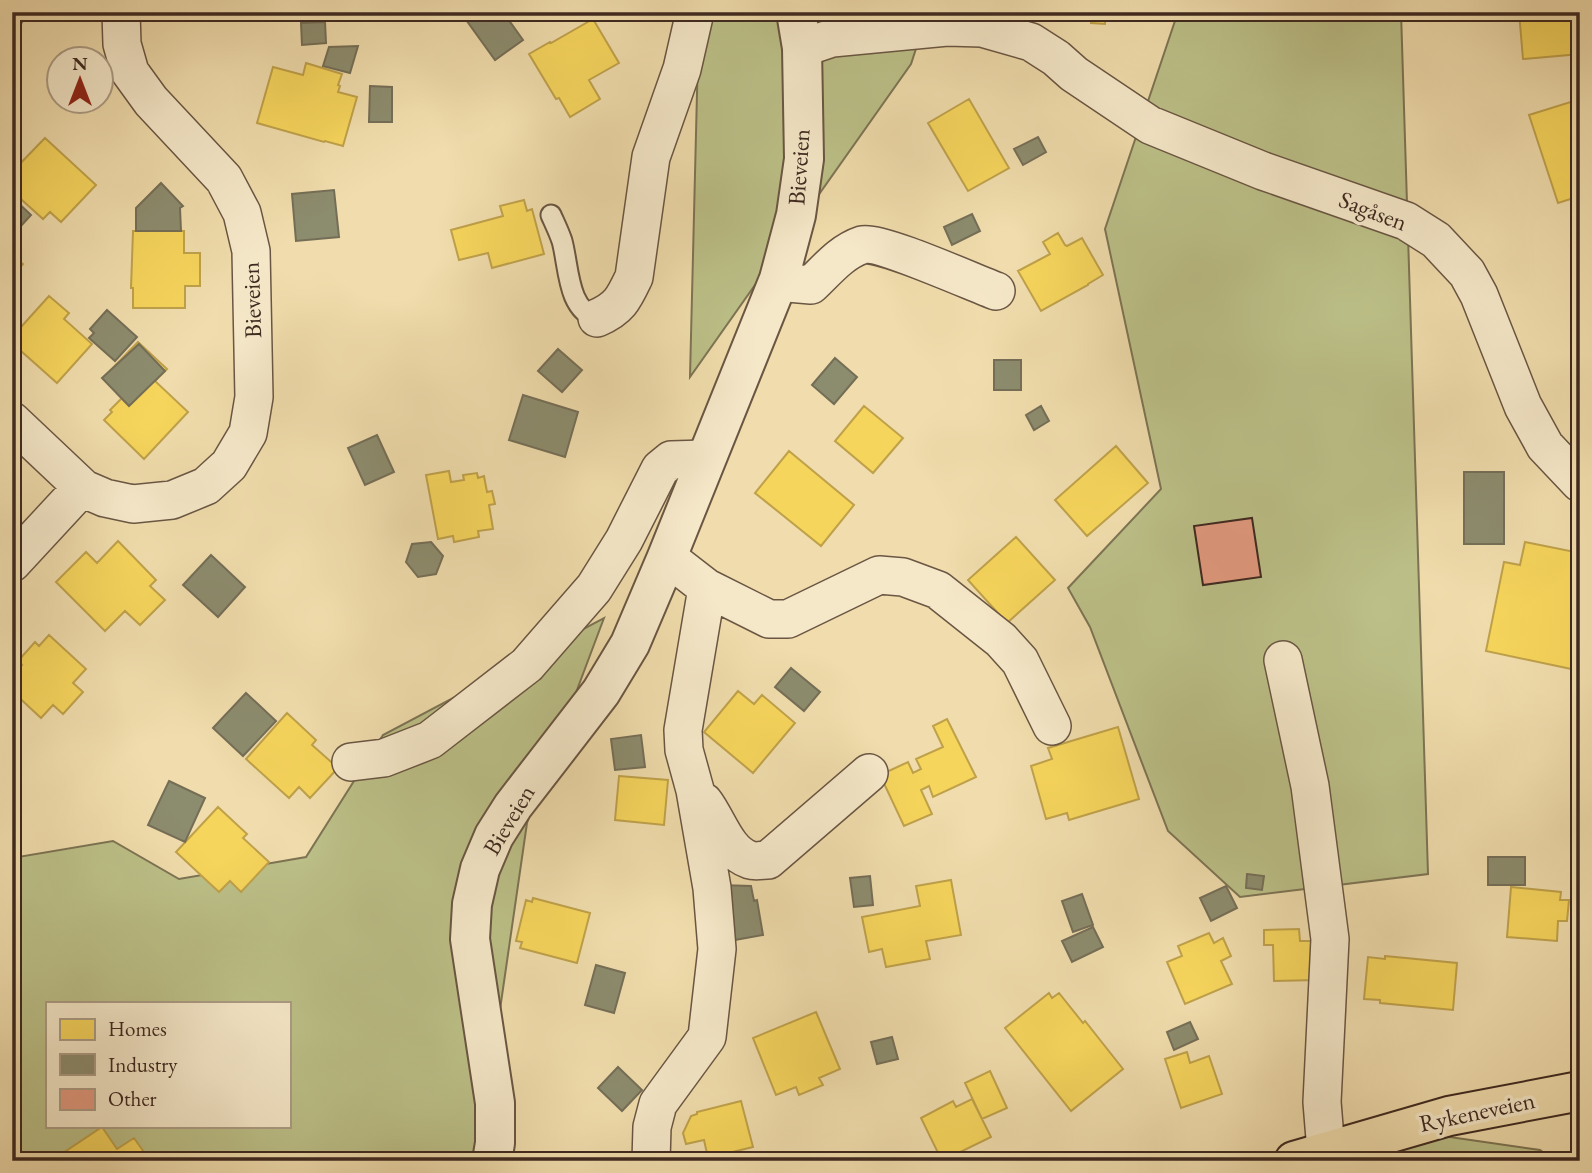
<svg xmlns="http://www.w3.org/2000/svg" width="1592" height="1173" font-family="'EB Garamond',serif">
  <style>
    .green { fill: #bcc088; stroke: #7d7454; stroke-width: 2; fill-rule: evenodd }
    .homes { fill: #f6d55c; stroke: #bfa14a; stroke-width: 2 }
    .industry { fill: #8c8c6e; stroke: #756e57; stroke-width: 2 }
    .building { fill: #e39a80; stroke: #3e2920; stroke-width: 2 }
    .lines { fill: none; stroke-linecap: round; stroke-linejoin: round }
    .service-casing { stroke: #6a5643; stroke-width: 23 }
    .minor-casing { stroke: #6a5643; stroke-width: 40 }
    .tertiary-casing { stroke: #6a5643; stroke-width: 42 }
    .primary-casing { stroke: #3e2920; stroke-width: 42 }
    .service { stroke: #f5e8c9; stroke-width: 19 }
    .minor { stroke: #f5e8c9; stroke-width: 37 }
    .tertiary { stroke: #f5e8c9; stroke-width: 38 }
    .primary { stroke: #f0dcac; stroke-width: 38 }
    .labels { text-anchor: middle; stroke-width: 7; stroke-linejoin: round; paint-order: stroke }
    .street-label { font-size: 24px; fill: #3e2920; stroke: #f5e8c9 }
  </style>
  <rect width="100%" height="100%" fill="#f0dcac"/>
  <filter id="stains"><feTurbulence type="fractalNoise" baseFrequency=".00286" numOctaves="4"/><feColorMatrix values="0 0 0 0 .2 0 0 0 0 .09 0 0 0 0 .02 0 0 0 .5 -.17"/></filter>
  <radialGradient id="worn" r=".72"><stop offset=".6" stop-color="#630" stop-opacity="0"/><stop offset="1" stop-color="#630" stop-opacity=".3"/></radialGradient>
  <path class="green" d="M12,12H28L12,39Z
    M699,12H928L911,64L690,377Z
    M1178,12H1401L1428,874L1240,897L1168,831L1090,627L1068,588L1161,489L1105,229Z
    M604,618L527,823L495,1044L483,1161H12V858L113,841L179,879L306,857L383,735ZM47,1003H289V1126H47Z
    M1429,1134L1540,1150L1554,1161H1365Z"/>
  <path class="homes" d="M1085,12H1119V14L1105,13V24L1091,23L1092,13Z
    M1519,12H1580V54L1523,59Z
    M593,19L619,63L589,80L600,99L570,117L559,98L556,99L529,54L550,42L551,43Z
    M306,63L342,74L338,85L340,86L338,92L357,97L343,146L325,141L324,142L257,123L273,67L303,75Z
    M969,99L1009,168L968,191L928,123Z
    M1580,99V196L1558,203L1529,115Z
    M45,138L96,185L61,222L50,212L43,219L12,191V172Z
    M524,200L527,211L532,209L544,254L492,268L488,253L459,260L451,230L503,216L500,206Z
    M133,231H184V253H200V286H185V308H133V288H131Z
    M1058,233L1065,245L1067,246L1082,238L1103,275L1088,284V285L1041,311L1018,271L1050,254L1043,242Z
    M1580,243V265L1571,246Z
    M12,255L23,264L12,276Z
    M49,296L69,313L64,319L92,344L57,383L12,343V337Z
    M138,342L167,369L155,381L188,412L144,459L104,420L112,412L110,410L122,398L124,400L125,398L103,378Z
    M864,406L903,438L873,473L835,441Z
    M1116,446L1148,483L1087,536L1055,500Z
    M789,451L854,505L821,546L755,493Z
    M449,471L451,482L464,480L463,475L477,473L478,478L484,476L487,492L492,491L495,504L489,505L493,529L478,531L479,537L454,542L453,536L438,539L426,475Z
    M1016,537L1055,580L1007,623L968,580Z
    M118,541L156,580L150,586L165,600L140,625L125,611L105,631L56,582L86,552L97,563Z
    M1525,542L1580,553L1578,577H1580V653L1576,670L1486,651L1504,562L1520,565Z
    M49,635L86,669L73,683L83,692L63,714L53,705L41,718L12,691V675L22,665L18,661L35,642L39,646Z
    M738,691L754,704L762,695L795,723L753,773L704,732Z
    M287,713L316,740L312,745L338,768L310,798L299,787L289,798L246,759Z
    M947,719L976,777L933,797L929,786L921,790L932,814L904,826L880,775L908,762L913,773L921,769L916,759L943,747L933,726Z
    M1118,727L1139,799L1069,820L1067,813L1046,819L1031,766L1052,759L1048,748Z
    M619,776L668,780L664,825L615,820Z
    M218,807L247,834L243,838L269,862L241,892L230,881L219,892L176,852Z
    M951,880L961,935L926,941L930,959L886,967L882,949L869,952L862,917L920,906L916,886Z
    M1511,887L1561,892L1560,900H1569L1567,921H1558L1557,941L1507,937Z
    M533,898L590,913L577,963L520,948L522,942L516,941L526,900L532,902Z
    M1299,929L1300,941H1316L1317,980L1274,981L1273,945H1264V930Z
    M1209,933L1214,943L1223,938L1231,956L1221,961L1232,984L1185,1004L1167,962L1182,956L1178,946Z
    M1385,956L1457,963L1453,1010L1380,1003V1000L1364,999L1368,957L1385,959Z
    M1049,993L1052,998L1059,993L1083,1023L1085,1021L1123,1069L1071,1111L1005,1028Z
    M816,1012L840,1069L819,1078L823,1085L799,1095L796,1087L776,1095L753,1038Z
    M1187,1052L1190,1063L1209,1056L1222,1094L1181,1108L1165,1059Z
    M990,1071L1007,1108L982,1119L965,1083Z
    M972,1099L991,1137L942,1161L921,1118L953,1101L956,1107Z
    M741,1101L753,1147L708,1158L704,1140L686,1144L683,1133L691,1116L697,1114V1112Z
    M102,1127L117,1149L134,1138L146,1155L137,1161H56L54,1159Z
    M1052,1154L1056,1161H1037Z"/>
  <path class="industry" d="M471,12H503L523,40L495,60L464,17Z
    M325,22L326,43L302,45L301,23Z
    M358,46L350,73L323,66L329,47Z
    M370,86L392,87V122H369Z
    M1038,137L1046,152L1023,165L1014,149Z
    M161,183L183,206L180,208L181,231H136V208Z
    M334,190L339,237L296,241L292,194Z
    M12,197L31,215L19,228L12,222Z
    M972,214L980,231L952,245L944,227Z
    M107,310L137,337L115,361L89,338L94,333L90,329Z
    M139,344L165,371L129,406L102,378Z
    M558,349L582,370L562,392L538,371Z
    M835,358L857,377L834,404L812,385Z
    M994,360H1021V390H994Z
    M523,395L578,412L565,457L509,440Z
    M1041,406L1049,421L1034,430L1026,415Z
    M377,435L394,472L365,485L348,448Z
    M1464,472H1504V544H1464Z
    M431,542L443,556L436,574L418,577L406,562L412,544Z
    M211,555L245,587L218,617L183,585Z
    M791,668L820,692L804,711L775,687Z
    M246,693L276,721L243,756L213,728Z
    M641,735L645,767L615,770L611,739Z
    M169,781L205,798L185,842L148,825Z
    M1488,857H1525V885H1488Z
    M1247,874L1264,876L1262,890L1246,888Z
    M870,876L873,905L854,907L850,878Z
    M720,885L751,886L754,901L757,900L763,935L729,941Z
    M1226,886L1237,908L1211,921L1200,898Z
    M1082,894L1093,925L1073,932L1062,901Z
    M1093,927L1103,947L1072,962L1062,941Z
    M596,965L625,973L614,1013L585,1005Z
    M1190,1022L1198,1039L1174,1050L1167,1032Z
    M892,1037L898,1059L877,1064L871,1042Z
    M618,1067L642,1090L622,1111L598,1088Z"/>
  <path class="building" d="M1252,518L1261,577L1203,585L1194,526Z"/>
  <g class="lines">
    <g class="service-casing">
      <path id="service" d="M551,215C555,224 559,232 562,241C569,266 567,310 597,318"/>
    </g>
    <g class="minor-casing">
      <path id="minor" d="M802,48L832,38L947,27L982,28L1031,42L1056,58L1074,74L1150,125L1263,171L1406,221L1436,240L1467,273L1479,295L1523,406L1545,446L1580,483
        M779,279L788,283L811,285C827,270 841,252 862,245C879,240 974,283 996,291
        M597,318C620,308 624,298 634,277L651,157L682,69L695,12
        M12,421L84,489L105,498L133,504L172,500L206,486L229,465L248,433L254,397L251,251L242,213L224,179L151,101L130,72L122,44L121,12
        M667,557L707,588L769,619H788L879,575L903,577L938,590L1001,640L1020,661L1052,726
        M12,563L74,496L84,489
        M1283,660L1310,786L1330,939L1322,1102L1326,1151
        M351,762L384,758L430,740L527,665L594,588L624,540L660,469L671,460L705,459
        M704,802C718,820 726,852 750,860C756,862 762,860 768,860L869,773
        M651,1161L652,1127L658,1104L707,1037L717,949L712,888L695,790L684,750L683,730L707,588"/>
    </g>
    <g class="tertiary-casing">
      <path id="tertiary" d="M492,1161L495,1143V1103L470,939L472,904L480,869L494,836L513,806L601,692L630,644L667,557L779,279L796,215L804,159L802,48L796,12"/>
    </g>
    <g class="primary-casing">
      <path id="primary" d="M1294,1161L1449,1116L1580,1091"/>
    </g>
    <use href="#service" class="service"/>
    <use href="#minor" class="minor"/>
    <use href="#tertiary" class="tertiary"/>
    <use href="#primary" class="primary"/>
  </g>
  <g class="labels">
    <g class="street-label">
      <text transform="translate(799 167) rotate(-86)" y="8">Bieveien</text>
      <text transform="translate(1373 211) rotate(21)" y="8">Sagåsen</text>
      <text transform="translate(252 300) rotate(-92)" y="8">Bieveien</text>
      <text transform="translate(509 820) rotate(-59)" y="8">Bieveien</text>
      <text transform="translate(1477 1112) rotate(-12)" y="8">Rykeneveien</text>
    </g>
  </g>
  <rect width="1592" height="1173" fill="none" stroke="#f0dcac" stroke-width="42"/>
  <rect x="14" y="14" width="1564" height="1145" fill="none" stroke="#3e2920" stroke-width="3.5"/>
  <rect x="21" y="21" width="1550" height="1131" fill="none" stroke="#3e2920" stroke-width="2"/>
  <rect x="46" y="1002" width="245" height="126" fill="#f5e8c9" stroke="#ac9c85" stroke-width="2"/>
  <rect x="60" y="1019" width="35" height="21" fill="#f6d55c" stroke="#ac9c85" stroke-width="2"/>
  <text x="108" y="1036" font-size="21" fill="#3e2920">Homes</text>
  <rect x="60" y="1054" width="35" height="21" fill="#8c8c6e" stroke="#ac9c85" stroke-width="2"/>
  <text x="108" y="1072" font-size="21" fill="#3e2920">Industry</text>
  <rect x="60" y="1089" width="35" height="21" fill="#e39a80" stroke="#ac9c85" stroke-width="2"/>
  <text x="108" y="1106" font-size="21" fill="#3e2920">Other</text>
  <g transform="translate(80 80)"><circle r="33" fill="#f5e8c9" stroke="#ac9c85" stroke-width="2"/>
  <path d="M0-5L12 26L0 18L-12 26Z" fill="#8f2418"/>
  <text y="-10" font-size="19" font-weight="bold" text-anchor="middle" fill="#3e2920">N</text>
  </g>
  <rect width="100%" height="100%" filter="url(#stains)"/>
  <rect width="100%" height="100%" fill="url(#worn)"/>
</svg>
